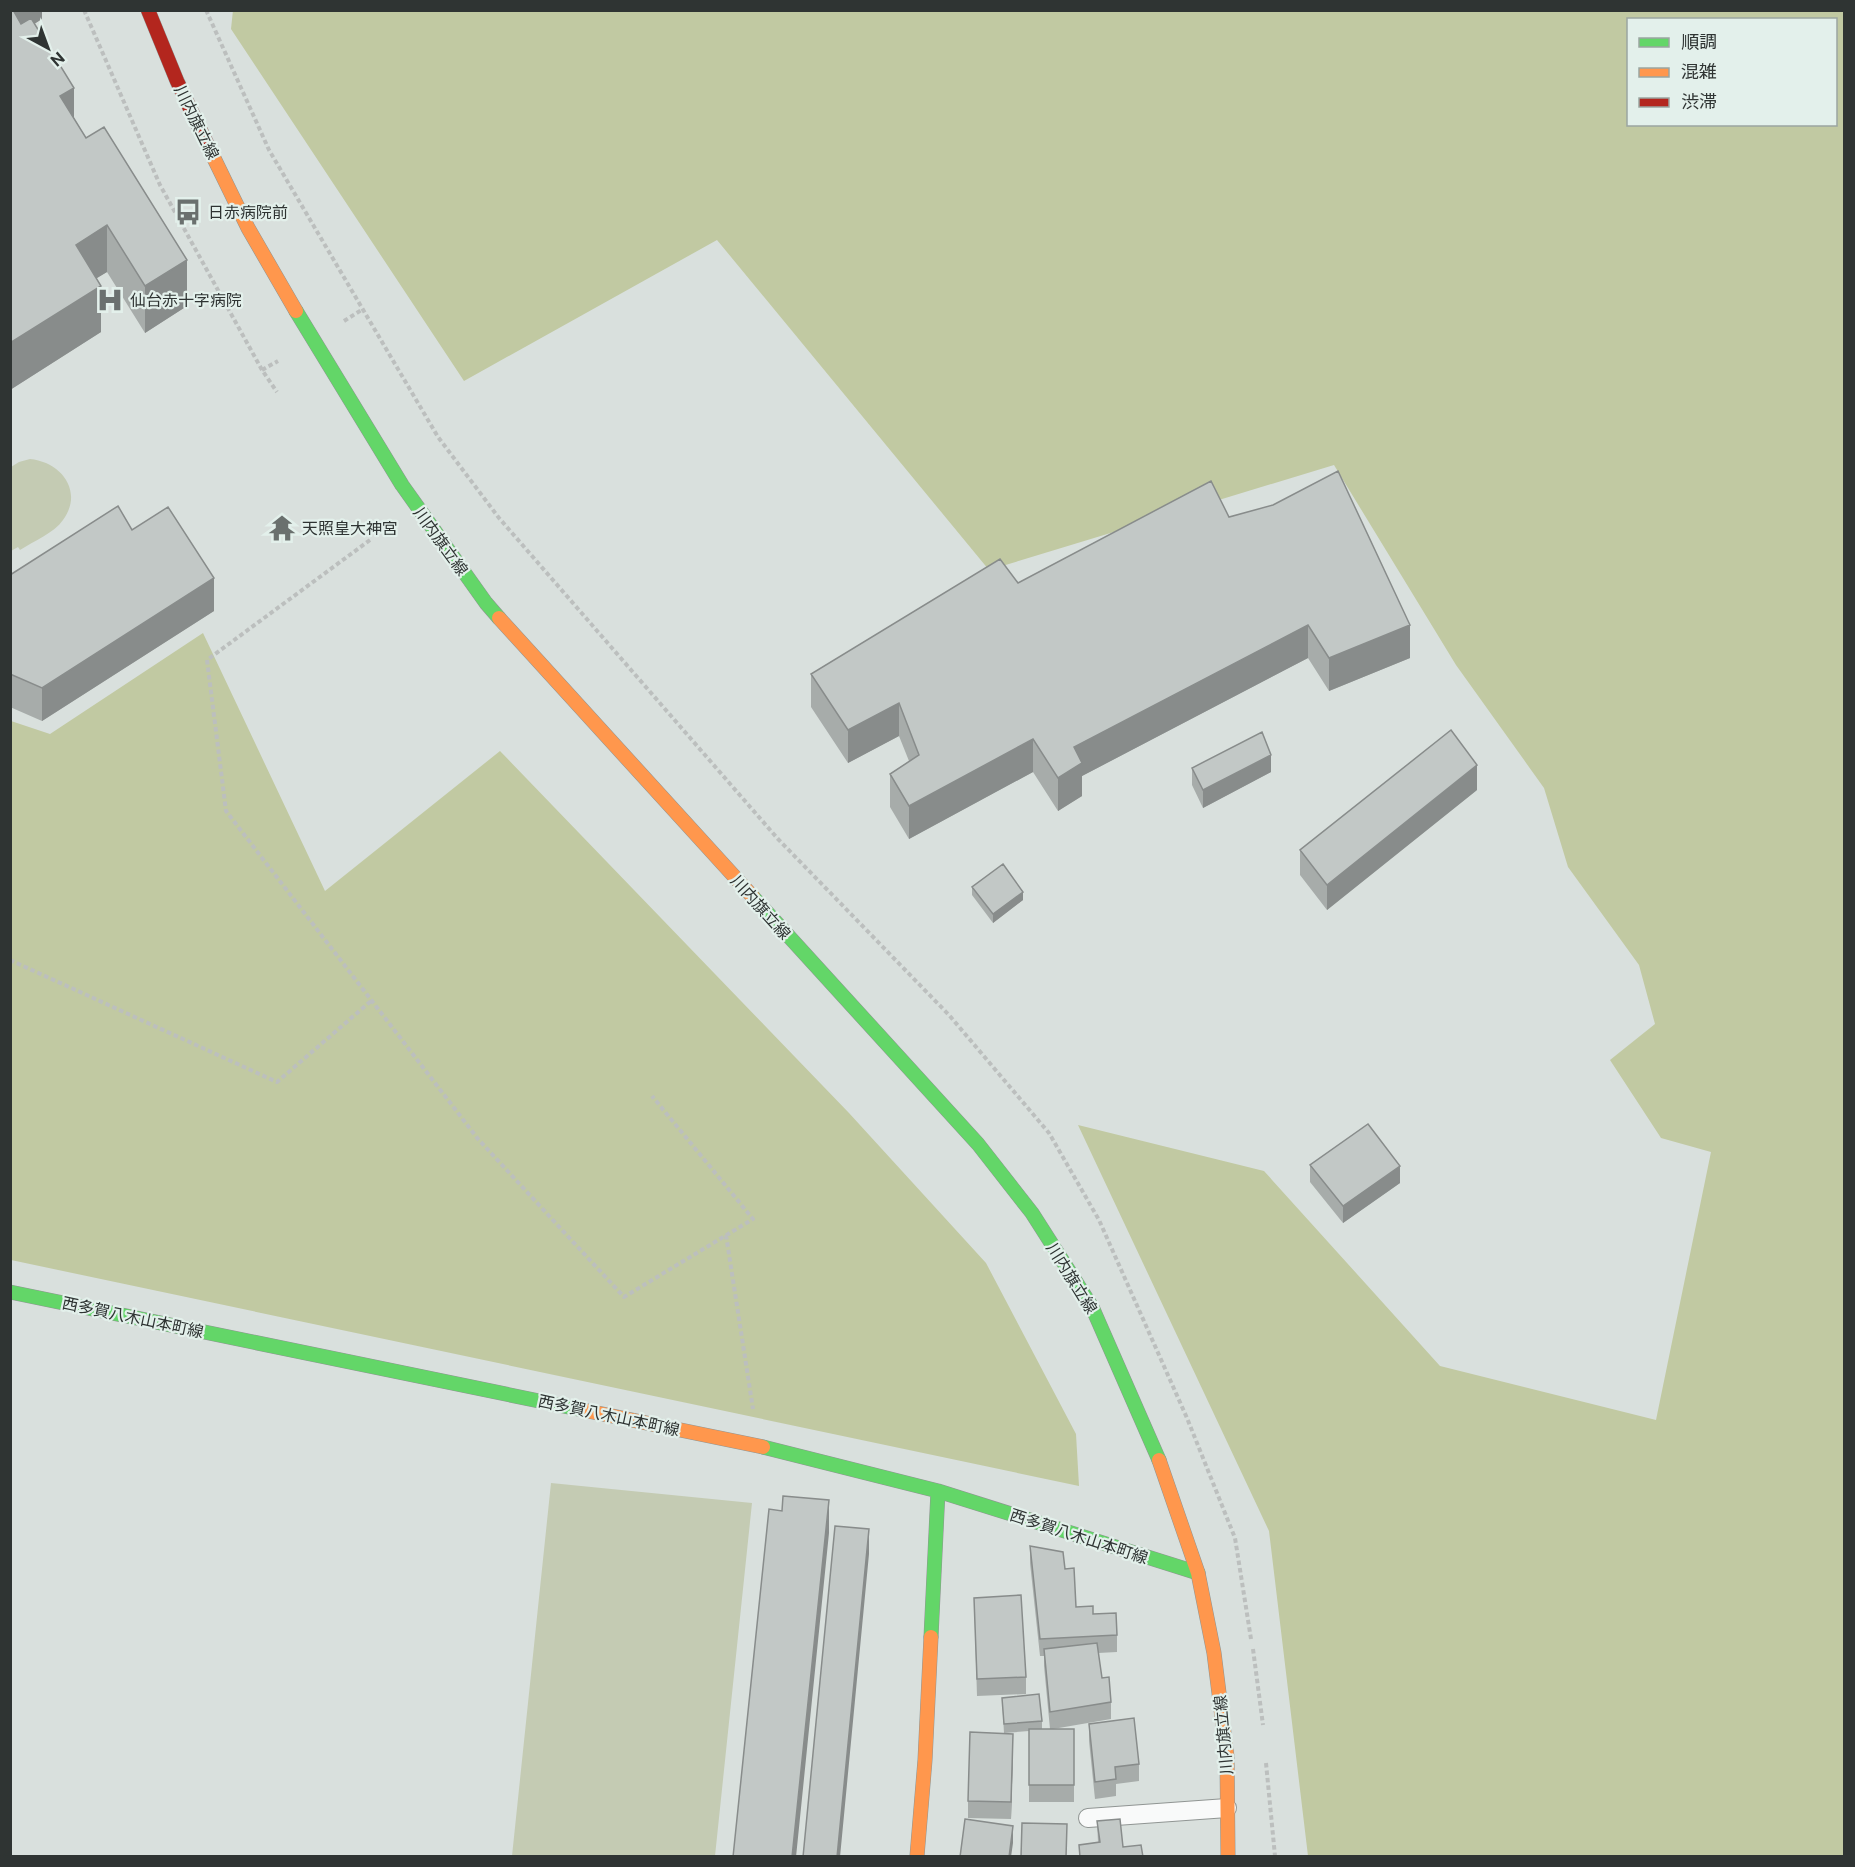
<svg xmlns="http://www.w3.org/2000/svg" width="1855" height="1867" font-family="'Public Sans','Noto Sans JP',sans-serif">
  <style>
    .green { fill: #c4cbb3 }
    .forest { fill: #c1c9a2; fill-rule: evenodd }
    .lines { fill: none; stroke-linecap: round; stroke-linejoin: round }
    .lane-casing { stroke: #909593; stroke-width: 20 }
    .fast-casing { stroke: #909593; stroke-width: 15 }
    .slow-casing { stroke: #909593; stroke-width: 15 }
    .jam-casing { stroke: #909593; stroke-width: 15 }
    .path { stroke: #bcbfbe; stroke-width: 4; stroke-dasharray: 4.5 3; stroke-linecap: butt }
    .lane { stroke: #f9fafa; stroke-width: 18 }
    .fast { stroke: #63d668; stroke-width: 14 }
    .slow { stroke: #ff974d; stroke-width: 14 }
    .jam { stroke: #b3261e; stroke-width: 14 }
    .wall { fill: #a7acaa }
    .shaded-wall { fill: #888c8b }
    .building { fill: #c2c8c6; stroke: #888c8b; stroke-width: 1.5 }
    .labels { text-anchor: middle; stroke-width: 4.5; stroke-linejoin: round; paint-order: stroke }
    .street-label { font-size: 16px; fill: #2f3433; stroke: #e3f0eb }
    .poi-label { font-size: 16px; fill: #2f3433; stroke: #e3f0eb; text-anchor: start }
  </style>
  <rect width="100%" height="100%" fill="#d9e0dd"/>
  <path class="green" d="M30,459C61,462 84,491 63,520C54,533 34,541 20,550L18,547L11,551V467L19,462Z
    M551,1483L752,1503L715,1856H512Z"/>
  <path class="forest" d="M233,10L1844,11V1856H1308L1269,1531L1078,1125L1264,1171L1440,1366L1656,1420L1711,1152L1661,1138L1610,1060L1655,1024L1639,965L1568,867L1544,788L1456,665L1334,465L989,570L717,240L464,381L231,29ZM1628,20H1836V124H1628Z
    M203,633L325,891L500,751L849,1113L986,1263L1076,1434L1079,1486L11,1260V721L50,734Z"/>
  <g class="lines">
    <g class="lane-casing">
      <path id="lane" d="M1088,1818L1227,1808"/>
    </g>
    <g class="fast-casing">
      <path id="fast" d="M296,311L402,485L486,603L499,618
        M753,897L978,1144L1032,1213L1092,1307L1159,1460
        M10,1292L583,1410
        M763,1447L938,1491L1198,1573
        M931,1637L938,1491"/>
    </g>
    <g class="slow-casing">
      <path id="slow" d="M208,146L248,228L296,311
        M499,618L753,897
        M583,1410L763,1447
        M1159,1460L1198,1573L1214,1653L1227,1757L1228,1856
        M917,1856L925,1760L931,1637"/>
    </g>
    <g class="jam-casing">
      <path id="jam" d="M148,10L177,81L208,146"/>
    </g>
    <path class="path" d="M84,10L160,185L262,370L277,392
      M206,10L269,150L438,437L499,518L778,839L949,1015L1049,1133L1099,1220L1187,1418L1235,1538L1251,1639
      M344,321L363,309
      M262,370L278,361
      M370,540L207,660L226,811L478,1139L624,1297L753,1219L652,1096
      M10,960L277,1082L371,1001
      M726,1235L753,1409
      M1253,1649L1263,1725
      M1266,1763L1275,1856"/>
    <use href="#lane" class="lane"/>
    <use href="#fast" class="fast"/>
    <use href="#slow" class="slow"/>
    <use href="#jam" class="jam"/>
  </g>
  <path class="wall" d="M10,10H42V19L34,24L74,118L187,306L145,333L107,272L96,278L101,332L10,390Z
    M1229,517L1410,658L1329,691L1308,658L1082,776V796L1058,811L1033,772L909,839L890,807V774L909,761L899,736L848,763L811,707V674L1018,583Z
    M132,530L214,611L42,721L10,707V575Z
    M1192,768L1271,772L1203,808L1192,785Z
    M1477,790L1327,910L1300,875V850Z
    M972,887L1023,900L993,923L972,895Z
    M1310,1165L1400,1183L1343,1223L1310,1182Z
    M1030,1546L1065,1569L1076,1607L1093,1614L1117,1635V1652L1098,1653L1102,1678L1111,1702V1719L1053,1729H1074V1802H1029V1731L1004,1733L1002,1698L1042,1721V1729H1050L1044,1666V1656H1040L1030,1563Z
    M974,1598L1026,1677V1694L977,1696Z
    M1089,1724L1139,1764V1781L1116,1784V1796L1095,1799L1089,1741Z
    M1013,1751L1011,1819L968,1818V1801Z
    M1097,1821L1123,1847L1143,1857H1079V1845L1098,1842Z"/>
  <path class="shaded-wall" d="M10,10H42V19L10,39Z
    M74,88V134L60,96Z
    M107,225V272L76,291V245Z
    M187,260V306L145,333V286Z
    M101,286V332L10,390V343Z
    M214,578V611L42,721V688Z
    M1308,625V658L1082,776V796L1058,811V778L1074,747Z
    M1410,625V658L1329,691V658Z
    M899,703V736L848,763V730Z
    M1033,739V772L909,839V806Z
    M1271,755V772L1203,808V790Z
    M1477,765V790L1327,910V885Z
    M1023,892V900L993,923V914Z
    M1400,1166V1183L1343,1223V1206Z
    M829,1500V1533L796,1857H792Z
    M869,1529V1554L840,1857H837Z
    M1013,1734V1751L1011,1819V1802Z
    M1013,1826V1843L1011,1857H1009Z"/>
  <path class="building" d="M10,10H13L21,24L31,18L74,88L60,96L86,138L104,127L187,260L145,286L107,225L76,245L101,286L10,343Z
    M1338,471L1410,625L1329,658L1308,625L1074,747L1082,763L1058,778L1033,739L909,806L890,774L919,755L899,703L848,730L811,674L1000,559L1018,583L1211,481L1229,517L1273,505Z
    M118,506L132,530L168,507L214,578L42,688L10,674V575Z
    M1451,730L1477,765L1327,885L1300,850Z
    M1262,732L1271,755L1203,790L1192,768Z
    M1003,864L1023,892L993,914L972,887Z
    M1368,1124L1400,1166L1343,1206L1310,1165Z
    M783,1496L829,1500L792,1857H733L769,1509L782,1511Z
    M835,1526L869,1529L837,1857H803Z
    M1030,1546L1063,1552L1065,1569L1074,1568L1076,1607L1093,1606V1614L1116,1613L1117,1635L1040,1639Z
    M1021,1595L1026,1677L977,1679L974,1598Z
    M1097,1643L1102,1678L1109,1677L1111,1702L1050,1712L1044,1649Z
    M1039,1694L1042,1721L1004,1724L1002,1698Z
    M1134,1718L1139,1764L1115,1767L1116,1779L1095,1782L1089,1724Z
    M1029,1729H1074V1785H1029Z
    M970,1732L1013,1734L1011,1802L968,1801Z
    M965,1819L1013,1826L1009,1857H960Z
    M1120,1819L1123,1847L1141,1845L1143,1857H1080L1079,1845L1100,1842L1097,1821Z
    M1022,1823L1067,1824L1066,1857H1021Z"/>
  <defs>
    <g id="bus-bare" transform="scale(2.07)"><path d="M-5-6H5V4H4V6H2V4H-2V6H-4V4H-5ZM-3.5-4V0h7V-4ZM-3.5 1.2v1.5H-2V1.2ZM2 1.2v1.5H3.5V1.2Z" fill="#6a706e" stroke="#e3f0eb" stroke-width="2.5" paint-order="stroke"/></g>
    <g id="hospital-bare" transform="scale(2.07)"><path d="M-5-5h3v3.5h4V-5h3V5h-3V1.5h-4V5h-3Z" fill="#6a706e" stroke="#e3f0eb" stroke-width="2.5" paint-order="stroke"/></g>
    <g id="temple-bare" transform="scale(2.07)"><path d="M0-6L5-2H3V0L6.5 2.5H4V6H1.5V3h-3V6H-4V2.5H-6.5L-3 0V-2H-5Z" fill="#6a706e" stroke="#e3f0eb" stroke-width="2.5" paint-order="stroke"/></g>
  </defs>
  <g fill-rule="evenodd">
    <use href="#bus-bare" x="188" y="212"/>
    <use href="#hospital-bare" x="110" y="300"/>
    <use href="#temple-bare" x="282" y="528"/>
  </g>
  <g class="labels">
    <g class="street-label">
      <text transform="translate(197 122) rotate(64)" y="6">川内旗立線</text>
      <text transform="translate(441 541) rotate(54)" y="6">川内旗立線</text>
      <text transform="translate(761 907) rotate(48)" y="6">川内旗立線</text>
      <text transform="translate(1072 1278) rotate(58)" y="6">川内旗立線</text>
      <text transform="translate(133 1317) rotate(12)" y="6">西多賀八木山本町線</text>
      <text transform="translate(609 1415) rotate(12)" y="6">西多賀八木山本町線</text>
      <text transform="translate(1079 1536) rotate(18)" y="6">西多賀八木山本町線</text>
      <text transform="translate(1223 1735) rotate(-95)" y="6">川内旗立線</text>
    </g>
    <g class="poi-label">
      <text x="208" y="218">日赤病院前</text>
      <text x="130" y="306">仙台赤十字病院</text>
      <text x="302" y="534">天照皇大神宮</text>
    </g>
  </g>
  <rect width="1855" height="1867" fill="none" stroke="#2f3433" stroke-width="24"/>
  <rect x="1627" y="18" width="210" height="108" fill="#e3f0eb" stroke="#9ba5a1" stroke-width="1.5"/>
  <rect x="1639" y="38" width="30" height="9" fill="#63d668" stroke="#9ba5a1" stroke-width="1.5"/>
  <text x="1681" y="48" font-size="18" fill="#2f3433">順調</text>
  <rect x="1639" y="68" width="30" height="9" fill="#ff974d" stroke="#9ba5a1" stroke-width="1.5"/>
  <text x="1681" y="78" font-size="18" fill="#2f3433">混雑</text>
  <rect x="1639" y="98" width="30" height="9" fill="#b3261e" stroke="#9ba5a1" stroke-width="1.5"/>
  <text x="1681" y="108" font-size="18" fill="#2f3433">渋滞</text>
  <g transform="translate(48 48) rotate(139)" stroke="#e3f0eb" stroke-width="4.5" paint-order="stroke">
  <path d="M0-4.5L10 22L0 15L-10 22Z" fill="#2f3433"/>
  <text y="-9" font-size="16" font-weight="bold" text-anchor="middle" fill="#2f3433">N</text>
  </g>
</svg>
